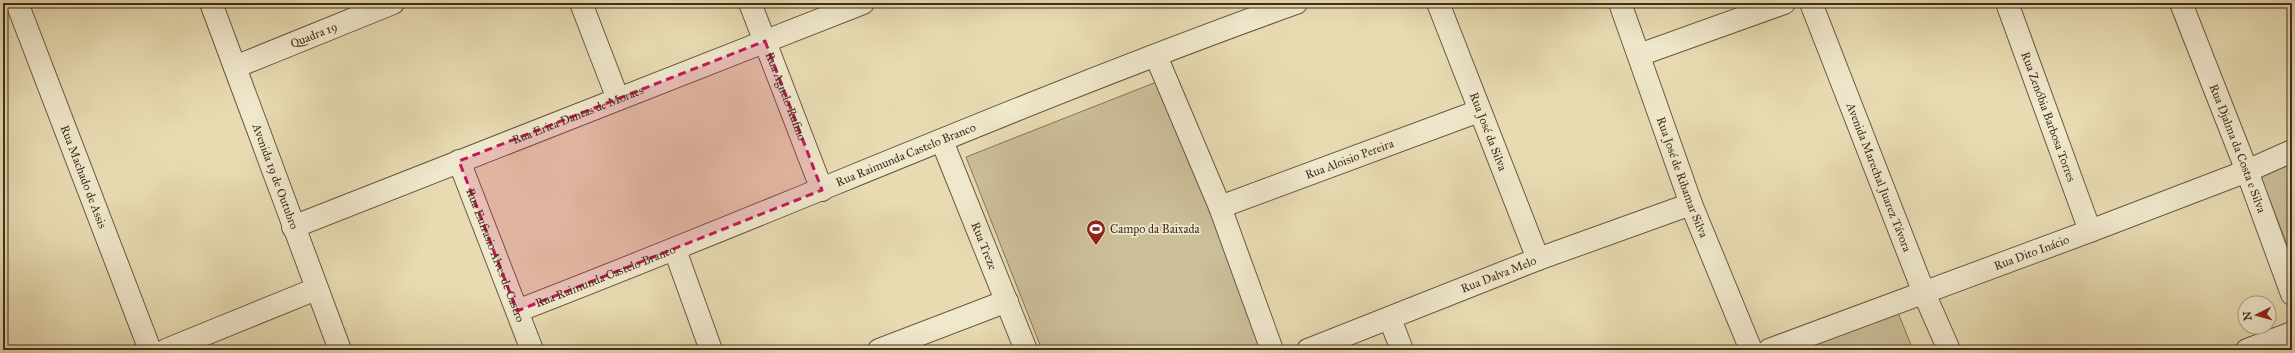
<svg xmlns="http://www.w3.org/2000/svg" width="2295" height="353" font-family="'IM FELL Great Primer',serif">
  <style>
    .green { fill: #cbbe98; stroke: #84765a }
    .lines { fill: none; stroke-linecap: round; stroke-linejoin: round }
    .minor-casing { stroke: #685a42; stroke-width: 24 }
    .tertiary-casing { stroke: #685a42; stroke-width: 24 }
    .minor { stroke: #f0e8cd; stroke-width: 22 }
    .tertiary { stroke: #f0e8cd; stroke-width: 22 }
    .marked { fill: #c2185b; fill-opacity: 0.2; stroke: #c2185b; stroke-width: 3; stroke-dasharray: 8 5; stroke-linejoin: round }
    .labels { text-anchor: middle; stroke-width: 3.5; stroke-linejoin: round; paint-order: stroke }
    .street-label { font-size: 12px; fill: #3e2f1c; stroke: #f0e8cd }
    .poi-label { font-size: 12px; fill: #3e2f1c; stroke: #f0e8cd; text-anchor: start }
  </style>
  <rect width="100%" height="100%" fill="#e8dbb2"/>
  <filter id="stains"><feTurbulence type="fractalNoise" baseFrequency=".005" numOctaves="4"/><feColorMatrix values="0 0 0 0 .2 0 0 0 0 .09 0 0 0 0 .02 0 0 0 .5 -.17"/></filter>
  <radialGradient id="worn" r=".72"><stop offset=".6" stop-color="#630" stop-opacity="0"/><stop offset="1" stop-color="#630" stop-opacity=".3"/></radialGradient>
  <path class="green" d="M1159,81L1264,350H1042L966,157Z
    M2292,161V257L2260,175Z
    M1897,310L1913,350H1796Z"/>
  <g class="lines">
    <g class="minor-casing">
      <g id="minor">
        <path id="s1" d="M17,3L150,350"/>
        <path d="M581,3L618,99"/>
        <path id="s2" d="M750,3L822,190"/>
        <path id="s3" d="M1438,3L1538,259"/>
        <path id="s4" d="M1620,3L1691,204L1751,350"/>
        <path id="s5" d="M2007,3L2090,231"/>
        <path id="s6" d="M2181,3L2247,171L2292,294"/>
        <path d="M1639,55L1784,3"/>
        <path d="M1156,56L1220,207L1272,350"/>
        <path id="s7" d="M235,67L393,3"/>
        <path id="s8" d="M942,141L1026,350"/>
        <path id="s9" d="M459,161L532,350"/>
        <path id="s10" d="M1220,207L1479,111"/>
        <path id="s11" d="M293,227L863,3"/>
        <path d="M675,250L711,350"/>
        <path id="s12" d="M517,311C777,211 1033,97 1296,3"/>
        <path d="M1390,319L1402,350"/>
        <path d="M166,350L316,289"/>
        <path d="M879,350L1007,301"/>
        <path id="s13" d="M1308,350L1538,259L1691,204"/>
        <path id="s14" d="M1769,350L2090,231L2247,171L2292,151"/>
        <path d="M2247,350L2292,333"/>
      </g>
    </g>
    <g class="tertiary-casing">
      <g id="tertiary">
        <path id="s15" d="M211,3L340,350"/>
        <path id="s16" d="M1811,3L1924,293L1949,350"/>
      </g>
    </g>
    <use href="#minor" class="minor"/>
    <use href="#tertiary" class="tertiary"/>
  </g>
  <path class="marked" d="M765,41L822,190L517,311L459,161Z"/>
  <defs>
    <g id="stadium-pin" transform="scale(1)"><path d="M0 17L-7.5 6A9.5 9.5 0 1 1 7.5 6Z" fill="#8f2418" stroke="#f0e8cd"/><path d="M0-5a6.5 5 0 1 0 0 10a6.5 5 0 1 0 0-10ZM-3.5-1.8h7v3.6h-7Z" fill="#fff"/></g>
  </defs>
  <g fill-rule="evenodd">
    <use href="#stadium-pin" x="1096" y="229"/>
  </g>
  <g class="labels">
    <g class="street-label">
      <text dy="4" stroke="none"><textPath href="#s7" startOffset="85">Quadra 19</textPath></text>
      <text dy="4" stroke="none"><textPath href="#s2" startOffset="100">Rua Agnelo Rufino</textPath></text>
      <text dy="4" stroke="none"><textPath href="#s11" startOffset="306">Rua Erica Dantas de Moraes</textPath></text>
      <text dy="4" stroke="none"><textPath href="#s5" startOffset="121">Rua Zenóbia Barbosa Torres</textPath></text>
      <text dy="4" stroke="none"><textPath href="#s3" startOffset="138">Rua José da Silva</textPath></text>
      <text dy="4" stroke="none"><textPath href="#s6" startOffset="156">Rua Djalma da Costa e Silva</textPath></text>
      <text dy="4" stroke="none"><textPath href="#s12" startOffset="419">Rua Raimunda Castelo Branco</textPath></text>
      <text dy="4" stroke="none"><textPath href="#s10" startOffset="138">Rua Aloisio Pereira</textPath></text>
      <text dy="4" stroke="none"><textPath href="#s1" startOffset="186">Rua Machado de Assis</textPath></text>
      <text dy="4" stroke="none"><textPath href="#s15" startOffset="185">Avenida 19 de Outubro</textPath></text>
      <text dy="4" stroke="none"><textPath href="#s4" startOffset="185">Rua José de Ribamar Silva</textPath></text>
      <text dy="4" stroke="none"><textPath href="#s16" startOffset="187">Avenida Marechal Juarez Távora</textPath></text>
      <text dy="4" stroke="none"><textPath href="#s8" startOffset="113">Rua Treze</textPath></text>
      <text dy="4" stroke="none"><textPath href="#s14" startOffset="280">Rua Dito Inácio</textPath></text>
      <text dy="4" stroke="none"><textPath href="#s9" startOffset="101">Rua Eufrasio Alves de Castro</textPath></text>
      <text dy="4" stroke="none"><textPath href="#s13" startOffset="205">Rua Dalva Melo</textPath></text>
      <text dy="4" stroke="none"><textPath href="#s12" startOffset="95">Rua Raimunda Castelo Branco</textPath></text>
    </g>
    <g class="poi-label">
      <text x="1110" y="233">Campo da Baixada</text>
    </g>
  </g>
  <rect width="2295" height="353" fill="none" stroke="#e8dbb2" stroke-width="16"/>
  <rect x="4" y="4" width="2287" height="345" fill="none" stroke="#3e2f1c" stroke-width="2"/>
  <rect x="8" y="8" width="2279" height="337" fill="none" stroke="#3e2f1c"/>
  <g transform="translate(2257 315) rotate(264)"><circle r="19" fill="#f0e8cd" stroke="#a99e86"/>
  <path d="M0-3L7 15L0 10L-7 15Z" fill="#8f2418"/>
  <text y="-6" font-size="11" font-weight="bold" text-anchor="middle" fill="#3e2f1c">N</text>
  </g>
  <rect width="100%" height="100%" filter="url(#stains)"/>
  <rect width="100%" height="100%" fill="url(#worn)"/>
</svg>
